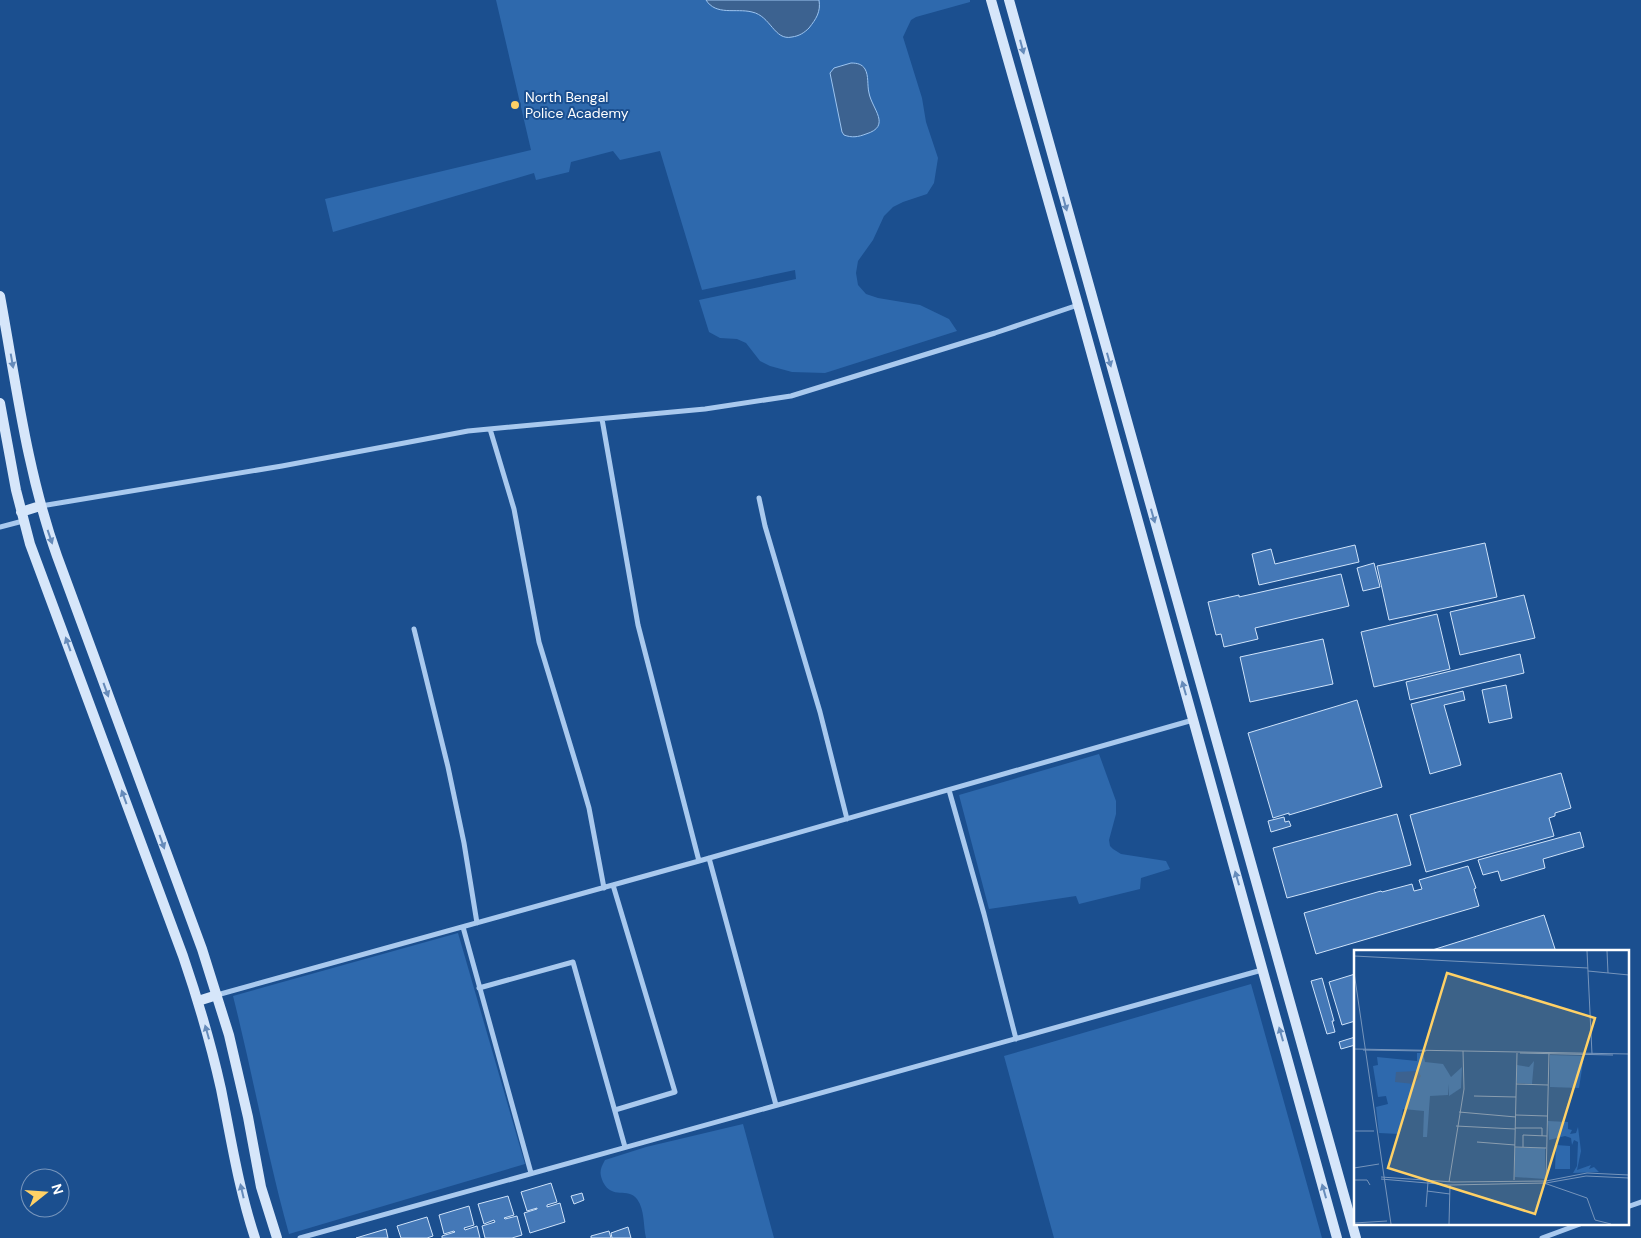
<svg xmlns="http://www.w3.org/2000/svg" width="1641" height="1238" font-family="'DM Sans',sans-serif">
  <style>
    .green { fill: #2e69ad }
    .water { fill: #3c6290; stroke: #9cc4f0 }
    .building { fill: #4478b7; stroke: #cfe3fa }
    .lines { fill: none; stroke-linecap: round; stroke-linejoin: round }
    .street { stroke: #a9c9ee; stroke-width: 5 }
    .secondary { stroke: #d6e6fa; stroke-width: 10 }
    .oneway { fill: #668bba }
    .poi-dot { fill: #ffd166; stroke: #1b4f8f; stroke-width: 2 }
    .labels { text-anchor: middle; stroke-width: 4; stroke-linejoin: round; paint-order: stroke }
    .poi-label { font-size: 14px; fill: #fff; stroke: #1b4f8f; text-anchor: start }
    .inset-road { fill: none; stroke: #7695bc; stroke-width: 1 }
    .view { fill: #ffd166; fill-opacity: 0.15; stroke: #ffd166; stroke-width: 2.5 }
    .inset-edge { fill: none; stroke: #fff; stroke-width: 2.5 }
  </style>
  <rect width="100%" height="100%" fill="#1b4f8f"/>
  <path class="green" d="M496,0H970V2L916,17L911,20L903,37L922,98L926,122L938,158L934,183L927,194L903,202L893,207L884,216L873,240L858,261L856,273L858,285L866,294L878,298L920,305L949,319L957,331L825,373L792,372L770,366L760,361L746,343L737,339L720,338L709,332L699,300L796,279L795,270L702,290L660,151L620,160L613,151L571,162L569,172L536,180L534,173L333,232L325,199L531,150Z
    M1099,754L1116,801V814L1109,840L1110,846L1113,849L1121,854L1166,861L1170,869L1141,878L1140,889L1079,904L1076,896L989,909L959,795Z
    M458,933L525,1164L289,1234C267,1155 253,1075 233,996Z
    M1251,984L1322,1238H1054L1004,1056Z
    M743,1124L774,1238H646C643,1225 645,1210 637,1199C628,1187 612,1200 603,1182C599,1173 600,1169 605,1160L646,1147Z"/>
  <path class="water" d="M706,0H819C821,12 816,19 809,28C804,33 799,36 792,37C774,41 771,16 752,12C736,8 716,16 706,0Z
    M851,63C857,63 862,64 865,69C869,76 867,85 869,93C872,109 892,126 866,134C858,137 852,138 844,135L842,132L830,73L834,68Z"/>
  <path class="building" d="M1485,543L1497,597L1389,620L1377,566Z
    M1355,545L1359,562L1259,585L1252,554L1271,549L1275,564Z
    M1374,563L1380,587L1363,591L1357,568Z
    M1341,574L1349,606L1255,628L1258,639L1224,647L1221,634L1216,635L1208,602L1239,595V597Z
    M1524,595L1535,638L1460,655L1450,612Z
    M1437,614L1450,669L1374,687L1361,632Z
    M1323,639L1333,684L1250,702L1240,657Z
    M1520,654L1524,673L1410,700L1406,682Z
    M1506,685L1512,718L1489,723L1482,690Z
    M1463,691L1465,700L1444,705L1461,765L1430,774L1411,704Z
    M1357,700L1382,787L1289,815V813L1273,818L1248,733Z
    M1561,773L1571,808L1555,813V816L1549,818L1554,836L1426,872L1410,815Z
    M1397,814L1411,865L1287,898L1273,848Z
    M1284,817L1285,822L1289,821L1291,826L1271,832L1268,821Z
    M1580,832L1584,847L1543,859L1545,868L1501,881L1498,871L1483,875L1478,860Z
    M1468,866L1476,888L1474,889L1479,906L1316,954L1304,913L1381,891L1382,892L1412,884L1414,891L1422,889L1419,880Z
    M1544,915L1556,952H1426Z
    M1355,974V1021L1342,1025L1329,982Z
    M1322,978L1334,1021H1332L1335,1032L1327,1034L1311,981Z
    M1355,1037V1045L1341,1049L1339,1042Z
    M551,1183L557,1202L547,1205V1207L560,1203L565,1222L530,1233L524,1213L537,1209V1208L527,1211L521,1192Z
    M582,1193L584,1200L574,1204L571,1196Z
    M508,1196L514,1215L504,1218L505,1219L517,1216L522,1235L512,1238H485L482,1226L495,1222L494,1220L484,1224L478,1204Z
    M469,1206L474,1225L464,1228L465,1230L477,1226L480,1238H442V1236L455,1232L454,1231L444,1234L439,1215Z
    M427,1217L433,1236L427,1238H401L397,1226Z
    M628,1227L631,1238H612L611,1233Z
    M386,1229L388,1238H356Z
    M609,1231L611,1238H591V1236Z"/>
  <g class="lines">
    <path class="street" d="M602,419L638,625L699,861
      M490,429L514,509L539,642L580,777L589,808L604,888
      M759,498L765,526L820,712L847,819
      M41,506L282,466L468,431L705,409L791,396L995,333L1078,305
      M0,527L23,521
      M414,629L448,767L464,843L477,923
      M949,790L984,914L1016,1039
      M709,858L776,1105
      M613,885L675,1092L615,1110
      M463,927L531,1173
      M479,988L573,962L625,1147
      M217,995L699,861L1193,720
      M1627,1207L1641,1202
      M300,1238L1262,970
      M1542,1238L1580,1224"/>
    <path class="secondary" d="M991,0L1078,305L1337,1238
      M1009,0C1123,413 1242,825 1356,1238
      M0,296C16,383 27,472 57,556L202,949L229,1035L248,1117L261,1187L277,1238
      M0,403L16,490L30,544L183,956C198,1000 211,1044 221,1089C231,1139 239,1190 255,1238
      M21,512L40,506
      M198,1001L217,995"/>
  </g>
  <defs><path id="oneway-solid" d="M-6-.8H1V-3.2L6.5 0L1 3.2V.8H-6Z" transform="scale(1.25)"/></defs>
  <g class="oneway">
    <use href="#oneway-solid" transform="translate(1022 47) rotate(75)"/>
    <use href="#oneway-solid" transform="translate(1065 204) rotate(75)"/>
    <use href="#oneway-solid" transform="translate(1109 360) rotate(74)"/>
    <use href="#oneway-solid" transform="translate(12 361) rotate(80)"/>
    <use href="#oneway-solid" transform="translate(1153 516) rotate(74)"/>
    <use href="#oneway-solid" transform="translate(50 537) rotate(71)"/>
    <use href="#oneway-solid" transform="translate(68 644) rotate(-110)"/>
    <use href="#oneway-solid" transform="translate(1184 688) rotate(-106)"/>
    <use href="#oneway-solid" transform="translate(106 690) rotate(70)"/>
    <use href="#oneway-solid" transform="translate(124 797) rotate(-110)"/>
    <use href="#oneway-solid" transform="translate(162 842) rotate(70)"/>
    <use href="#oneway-solid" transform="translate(1237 878) rotate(-106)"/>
    <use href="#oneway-solid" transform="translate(207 1032) rotate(-106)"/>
    <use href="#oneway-solid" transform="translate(1281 1034) rotate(-106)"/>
    <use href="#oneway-solid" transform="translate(242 1191) rotate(-103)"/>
    <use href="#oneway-solid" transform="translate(1324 1191) rotate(-106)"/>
  </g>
  <circle class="poi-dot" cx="515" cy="105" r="5"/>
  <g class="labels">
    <g class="poi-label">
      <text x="525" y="102">North Bengal<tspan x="525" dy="16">Police Academy</tspan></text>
    </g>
  </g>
  <g transform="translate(1354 950)">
    <rect width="275" height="275" fill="#1b4f8f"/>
    <path d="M63,103H69L71,112L89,114L97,127L108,117L107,138L95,146V134L94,145L76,146L73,187H69L70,161L49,159L45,184L25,183L22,157L34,154L32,146L24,147L19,116L24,115L23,107L63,111ZM196,105L230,106L225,138L196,137ZM180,111L178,134L163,133V115L175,117ZM194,171L214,172V179L218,180L216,184L222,183L224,177L227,201L223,220L237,215L235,219L240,217L245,222L219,223L223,216L224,192L220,190L218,195L217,188L211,186L195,190ZM202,195L216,196V219H201ZM161,198H191V229L161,227Z" fill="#2e69ad"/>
    <path d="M63,121L67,126L60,134L41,132L42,122Z" fill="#3c6290"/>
    <path class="inset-road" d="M233,1L238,104M253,1L254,23M0,6L234,18M234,21L275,25M0,22L37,274M0,99L275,104M9,100L72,101M166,103L259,105M162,134L194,135M120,146L162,147M105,162L162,167M162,165L193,166M102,176L161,179M161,178H188V186M0,181H20M123,192L161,195M161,197L192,198M169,197V185L193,186M0,218L25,214M27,227L99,232L192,231L233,223L275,225M27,229L96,235L192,233L232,226L275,228M0,230H13L16,235M160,230L163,103M192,230L195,102M95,232L110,139L109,101M190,233L233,248L241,270L257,274M73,241L96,244M72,257L74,232M0,273L33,271M95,274L96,235"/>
    <path class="view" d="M93,23L241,68L181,264L34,218Z"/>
    <rect width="275" height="275" class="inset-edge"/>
  </g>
  <g transform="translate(45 1193) rotate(73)"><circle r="24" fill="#1b4f8f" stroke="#7695bc"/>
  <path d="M0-4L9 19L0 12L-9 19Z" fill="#ffd166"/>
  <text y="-8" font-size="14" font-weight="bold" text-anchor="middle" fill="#ffffff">N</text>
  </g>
</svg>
